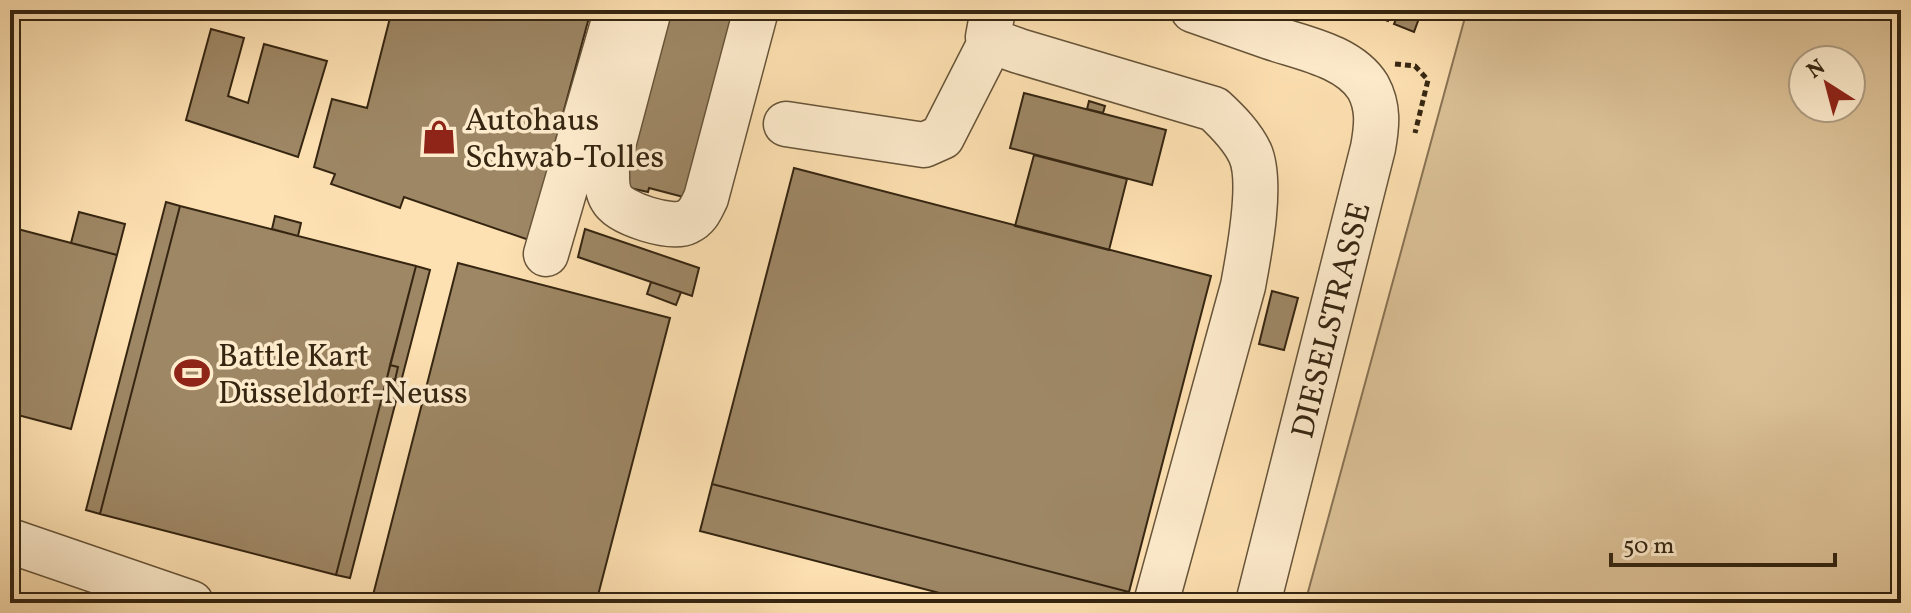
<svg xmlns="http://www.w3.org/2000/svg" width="1911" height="613" font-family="Vollkorn,serif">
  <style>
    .green { fill: #dcc197; stroke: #887354; stroke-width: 2; fill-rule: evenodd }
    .building { fill: #9e8765; stroke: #352511; stroke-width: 2 }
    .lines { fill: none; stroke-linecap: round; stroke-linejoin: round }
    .minor-casing { stroke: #675439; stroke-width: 47 }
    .path { stroke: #352511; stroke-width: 5; stroke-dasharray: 6 4; stroke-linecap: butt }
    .minor { stroke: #feeccd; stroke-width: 44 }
    .labels { text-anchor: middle; stroke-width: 7; stroke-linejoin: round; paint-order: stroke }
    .poi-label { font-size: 32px; fill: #352511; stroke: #feeccd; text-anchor: start }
    .street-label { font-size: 32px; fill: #352511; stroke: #feeccd }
  </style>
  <rect width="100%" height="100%" fill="#fee1b2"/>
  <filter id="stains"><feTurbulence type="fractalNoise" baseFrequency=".0025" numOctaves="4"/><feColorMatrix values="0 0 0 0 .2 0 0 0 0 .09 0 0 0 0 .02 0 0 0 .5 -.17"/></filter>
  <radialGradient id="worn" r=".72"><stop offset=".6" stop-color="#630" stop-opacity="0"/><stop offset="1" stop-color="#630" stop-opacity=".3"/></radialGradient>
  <path class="green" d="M1467,10H1901V603H1305ZM1803,60H1851V108H1803Z"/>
  <path class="building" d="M392,10H591L529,240L404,197L400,208L331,184L335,174L314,167L332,99L367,108Z
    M668,10H745L695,200L649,188L648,192L621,186Z
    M1357,10H1392L1388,21Z
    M1400,10H1422L1414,32L1394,24Z
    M211,29L244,38L228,96L248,103L264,44L327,61L298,157L186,120Z
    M1024,93L1166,130L1152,185L1010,148Z
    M1089,101L1105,106L1103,113L1087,109Z
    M1034,155L1127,179L1109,250L1015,226Z
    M794,168L1211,276L1129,592L712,484Z
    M166,202L180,206L100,514L86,510Z
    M180,206L416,266L336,575L100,514Z
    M79,212L125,224L117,255L71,243Z
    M275,216L301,223L298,236L272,229Z
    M10,227L117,255L71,429L10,413Z
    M585,229L699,268L692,296L578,257Z
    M458,263L670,318L596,603H371Z
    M416,266L430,270L350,578L336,575L387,378L395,380L398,367L390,365Z
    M651,282L681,292L676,305L647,294Z
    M1272,291L1298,298L1284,350L1259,344Z
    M390,365L398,367L395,380L387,378Z
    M712,484L1129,592L1126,603H978L700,531Z"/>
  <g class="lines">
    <g class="minor-casing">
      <path id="minor" d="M649,10L607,168C607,178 606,190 612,199C620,214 672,230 687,222C698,217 701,208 706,198L756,10
        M993,10L988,37L991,41L1019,51L1214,109C1228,122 1242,136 1250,153C1263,182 1249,254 1243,286L1156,603
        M1193,10C1219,19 1244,28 1270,37C1302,48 1349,56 1368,87C1379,107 1377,126 1373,148L1258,603
        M786,124L924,145L942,137L991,41
        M546,254L617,10
        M10,541L191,603"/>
    </g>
    <path class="path" d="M1395,64L1415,66L1428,80L1415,133"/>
    <use href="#minor" class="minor"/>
  </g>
  <defs>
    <g id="shop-bare" transform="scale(2.76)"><path d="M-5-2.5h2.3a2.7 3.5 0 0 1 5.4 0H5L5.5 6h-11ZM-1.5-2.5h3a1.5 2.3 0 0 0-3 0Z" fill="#8f2418" stroke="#feeccd" stroke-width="2.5" paint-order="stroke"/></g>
    <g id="stadium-bare" transform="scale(2.76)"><path d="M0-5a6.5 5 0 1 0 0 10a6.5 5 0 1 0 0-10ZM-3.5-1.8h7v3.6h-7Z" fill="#8f2418" stroke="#feeccd" stroke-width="2.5" paint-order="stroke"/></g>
  </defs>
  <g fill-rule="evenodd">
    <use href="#shop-bare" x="439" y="137"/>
    <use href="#stadium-bare" x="192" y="373"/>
  </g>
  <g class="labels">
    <g class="poi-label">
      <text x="465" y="130">Autohaus<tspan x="465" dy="37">Schwab-Tolles</tspan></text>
      <text x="218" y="366">Battle Kart<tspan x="218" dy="37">Düsseldorf-Neuss</tspan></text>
    </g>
    <g class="street-label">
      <text transform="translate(1330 320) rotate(-76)" y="11">DIESELSTRASSE</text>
    </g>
  </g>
  <rect width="1911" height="613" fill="none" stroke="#fee1b2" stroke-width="40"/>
  <rect x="12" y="12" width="1887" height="589" fill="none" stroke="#352511" stroke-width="4"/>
  <rect x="20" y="20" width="1871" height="573" fill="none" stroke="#352511" stroke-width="2"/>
  <g transform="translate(1827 84) rotate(324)"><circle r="38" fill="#feeccd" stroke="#ae9c82" stroke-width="2"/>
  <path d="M0-6L14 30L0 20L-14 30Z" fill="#8f2418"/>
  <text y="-12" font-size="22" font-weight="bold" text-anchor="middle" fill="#352511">N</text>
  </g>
  <path d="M1611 553v12h224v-12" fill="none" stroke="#352511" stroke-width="4"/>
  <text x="1623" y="553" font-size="24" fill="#352511" stroke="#feeccd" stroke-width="6" paint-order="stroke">50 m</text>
  <rect width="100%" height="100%" filter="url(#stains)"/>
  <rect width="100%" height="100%" fill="url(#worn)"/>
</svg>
